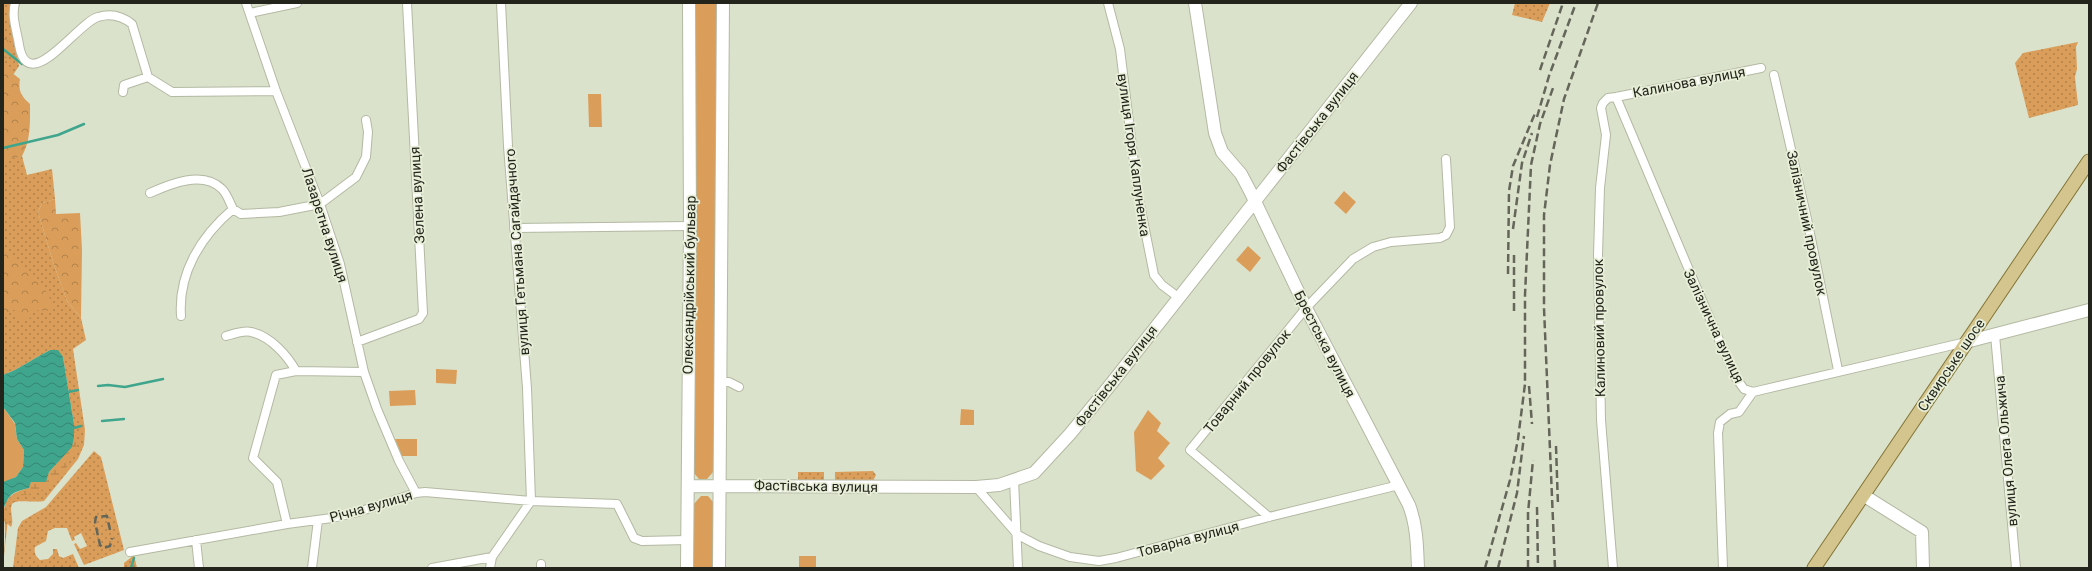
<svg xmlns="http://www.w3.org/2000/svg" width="2092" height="571" font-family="Roboto,sans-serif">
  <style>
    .grass { fill: url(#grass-dots) }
    .forest { fill: url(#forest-crowns) }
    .wetland { fill: url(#wetland-marsh) }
    .green { fill: #da9e5a }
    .water { fill: url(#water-waves) }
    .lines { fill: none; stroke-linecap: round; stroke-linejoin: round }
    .stream { stroke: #40a58d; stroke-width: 2.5 }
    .street-casing { stroke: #b3b9a3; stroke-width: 10 }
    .secondary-casing { stroke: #b3b9a3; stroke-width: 14 }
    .primary-casing { stroke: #837435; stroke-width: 15 }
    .street { stroke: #fff; stroke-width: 8 }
    .secondary { stroke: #fff; stroke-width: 12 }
    .primary { stroke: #d4c58e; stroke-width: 13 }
    .rail { stroke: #636659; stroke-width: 2.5; stroke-dasharray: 8 4; stroke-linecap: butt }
    .labels { text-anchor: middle; stroke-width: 3.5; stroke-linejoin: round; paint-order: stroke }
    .street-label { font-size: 14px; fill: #23251d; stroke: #e8efd8 }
  </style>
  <defs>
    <pattern id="grass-dots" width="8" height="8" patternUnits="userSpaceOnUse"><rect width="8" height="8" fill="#da9e5a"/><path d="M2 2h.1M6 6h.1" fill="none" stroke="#b0814a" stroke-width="1.8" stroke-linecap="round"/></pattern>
    <pattern id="forest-crowns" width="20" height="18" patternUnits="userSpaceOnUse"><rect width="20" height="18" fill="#da9e5a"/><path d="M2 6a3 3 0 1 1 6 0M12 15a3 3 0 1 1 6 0" fill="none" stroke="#b0814a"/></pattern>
    <pattern id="wetland-marsh" width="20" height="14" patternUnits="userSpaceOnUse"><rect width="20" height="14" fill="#da9e5a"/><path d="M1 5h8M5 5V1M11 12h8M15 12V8" fill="none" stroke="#b0814a"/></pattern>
    <pattern id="water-waves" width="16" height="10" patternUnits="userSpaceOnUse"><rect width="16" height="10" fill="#40a58d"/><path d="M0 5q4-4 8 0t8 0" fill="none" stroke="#358673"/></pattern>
  </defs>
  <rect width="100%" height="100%" fill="#dbe2cb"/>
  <path class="grass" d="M3,3H20L13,35L19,66L13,75L22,156L27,175L52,169L55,199L42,203L38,212L53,262L67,301L81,318L86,340L73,349L85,430L84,445L78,459L44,501C36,503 17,499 13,503C8,509 15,520 11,527L3,520C3,499 10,493 29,488L31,482H46L49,472L54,468L74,437V424L63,357L50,350C34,358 20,369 3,375Z
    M1515,3H1550L1542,22L1512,15Z
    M2078,42L2076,47L2077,69L2075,77L2078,105L2029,118L2015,63L2023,53Z
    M94,451L101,457L124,550L84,565L74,544L76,543L80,549L87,546L81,533L74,537L75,540L72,541L67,528H55L48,531L46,541L35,547C34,552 35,556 40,560L48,559L53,554V549H57L59,556L63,558L73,554L79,568H13L18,528L22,521L46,507Z
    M873,471L876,475L873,481L835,482V472Z
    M798,472H824V482L798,481Z
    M134,555L137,568H124V563Z"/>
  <path class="forest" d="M3,37L11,43L12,51L3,62Z
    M3,66L20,79C18,91 21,96 30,104C30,122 31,140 22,156L4,160Z
    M55,199L56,214L80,213L82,250L81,318L67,301L53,262L38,212L42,203Z
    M3,251C25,264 45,282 53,306L47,311L33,310L30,318L22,321L17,316L16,310H11L3,317Z"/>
  <path class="wetland" d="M74,431C84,449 64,466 58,481L39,492L13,497L9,500L6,507L8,519L3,565C3,556 5,547 5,538C5,511 0,496 29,488L31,482H46L49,472L72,447Z"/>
  <path class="green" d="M696,3H719L714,471L707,479H699L693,472Z
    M588,94H601L602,127H589Z
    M1344,191L1356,202L1346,214L1334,203Z
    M1248,246L1261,258L1250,272L1236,260Z
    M436,369L457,370L456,384L436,383Z
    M415,390L416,405L390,406L389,391Z
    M3,407L15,424L17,439L24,450L23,467L16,477L4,483Z
    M961,409L974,410V425H960Z
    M1148,410L1161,423L1157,431L1170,443L1158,458L1165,466L1151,480L1136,471L1134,432Z
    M395,439H417V456H402Z
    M701,496H708L713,502V568H693V505Z
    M799,556H816V568H799Z"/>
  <path class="water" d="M50,350H58L63,357L74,424V437L72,447L49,472L46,482H31L29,488C12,492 9,494 3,510V482L16,477L23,467L24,450L17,439L15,423L3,407V375C20,369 34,358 50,350Z"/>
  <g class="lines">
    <path class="stream" d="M3,49L22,64
      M3,148L58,135L84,124
      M98,386L108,385L125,387L163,379
      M68,392L78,390
      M102,421L124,419
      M74,428L81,426
      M131,568L134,558"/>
    <g class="street-casing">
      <path id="street" d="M15,3C11,17 17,31 19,45C28,98 78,22 98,17C111,13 122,16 132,24L148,77L172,92L276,91
        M246,3L276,91L320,204L340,264L364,372L377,409L399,461L416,493
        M1108,3L1120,49L1138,195L1154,275L1162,285L1178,297
        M250,13L297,3
        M1774,75L1807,219L1838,370
        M123,92L124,85L148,77
        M1616,97C1656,190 1694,285 1736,378L1744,389L1753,392L1966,342
        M150,193C170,184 203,170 222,189C227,194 230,203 233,209
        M514,228L690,226
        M181,316C178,273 201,236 233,209L241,214L279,212L320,204L356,177L366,157L368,132L366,120
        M1995,335L2016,568
        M226,336C233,334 244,330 251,332C270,336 287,355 296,371
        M357,342L419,319L423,313L407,3
        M720,382H729L739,387
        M1014,480L1018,568
        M976,487L1018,535L1039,546L1070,557L1099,561L1116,558L1269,517L1399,485
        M1269,517L1190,450L1306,308L1353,259L1373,247L1391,242L1440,238L1446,235L1450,227L1446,159
        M287,524L277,482L253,458L276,375L296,371L364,372
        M196,540L199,568
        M130,552L287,524L332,518L358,512L416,493L425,492L531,501L617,504L634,538L642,541L688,540
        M312,568L318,520
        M432,568L492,557
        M490,568L492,557L531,501L527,388L508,146L501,3
        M541,568V564
        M1613,568L1601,420L1598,255L1600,188L1606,135L1601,108L1603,103L1608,98L1616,97L1761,68
        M1723,568L1718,433L1720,422L1730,414L1739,412L1753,392"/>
    </g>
    <g class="secondary-casing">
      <path id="secondary" d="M1195,3L1215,133L1222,152L1241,174L1250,191L1306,308L1409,505C1417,526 1417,546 1418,568
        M1966,342L2089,310
        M688,486L976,487L999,485L1034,473L1070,434L1111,384L1411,3
        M1863,495L1922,532L1923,568
        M687,568L690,226L689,3
        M719,568L723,3"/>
    </g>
    <g class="primary-casing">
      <path id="primary" d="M1814,568L2089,161"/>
    </g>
    <use href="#street" class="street"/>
    <use href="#secondary" class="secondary"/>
    <use href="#primary" class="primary"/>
    <path class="rail" d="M1540,70L1563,3
      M1537,117L1549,76L1576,3
      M1513,229L1522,163L1532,133
      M1514,255V314
      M1508,274L1509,191L1513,166L1536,111
      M1529,386L1532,424
      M1556,446L1558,506
      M1537,507L1538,568
      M110,530L107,516L96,517L95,522L100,545L104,548L110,546L112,538
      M1485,568L1510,480L1518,439L1525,384V295L1531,165L1540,124L1553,88
      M1498,568L1517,493L1524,436
      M1528,568V513L1533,460
      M1555,568L1544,308V215L1550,165L1564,99L1598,3"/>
  </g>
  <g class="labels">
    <g class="street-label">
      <text transform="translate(1689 82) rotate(-11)" y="5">Калинова вулиця</text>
      <text transform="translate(1317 122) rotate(-52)" y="5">Фастівська вулиця</text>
      <text transform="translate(1134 155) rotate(82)" y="5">вулиця Ігоря Каплуненка</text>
      <text transform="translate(417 195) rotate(-93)" y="5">Зелена вулиця</text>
      <text transform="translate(1807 223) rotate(78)" y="5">Залізничний провулок</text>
      <text transform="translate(325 225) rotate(72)" y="5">Лазаретна вулиця</text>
      <text transform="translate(517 252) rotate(-94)" y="5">вулиця Гетьмана Сагайдачного</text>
      <text transform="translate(689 285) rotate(-89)" y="5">Олександрійський бульвар</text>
      <text transform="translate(1714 326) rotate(65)" y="5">Залізнична вулиця</text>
      <text transform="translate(1599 328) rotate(-91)" y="5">Калиновий провулок</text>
      <text transform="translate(1325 344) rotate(63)" y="5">Брестська вулиця</text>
      <text transform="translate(1951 365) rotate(-56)" y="5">Сквирське шосе</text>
      <text transform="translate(1116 376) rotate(-52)" y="5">Фастівська вулиця</text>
      <text transform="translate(1247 381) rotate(-51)" y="5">Товарний провулок</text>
      <text transform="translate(2006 451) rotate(-95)" y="5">вулиця Олега Ольжича</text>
      <text transform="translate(816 486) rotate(1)" y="5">Фастівська вулиця</text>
      <text transform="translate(371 506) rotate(-16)" y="5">Річна вулиця</text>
      <text transform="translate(1188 539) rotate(-15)" y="5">Товарна вулиця</text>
    </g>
  </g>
  <rect width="2092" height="571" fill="none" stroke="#23251d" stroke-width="8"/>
</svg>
